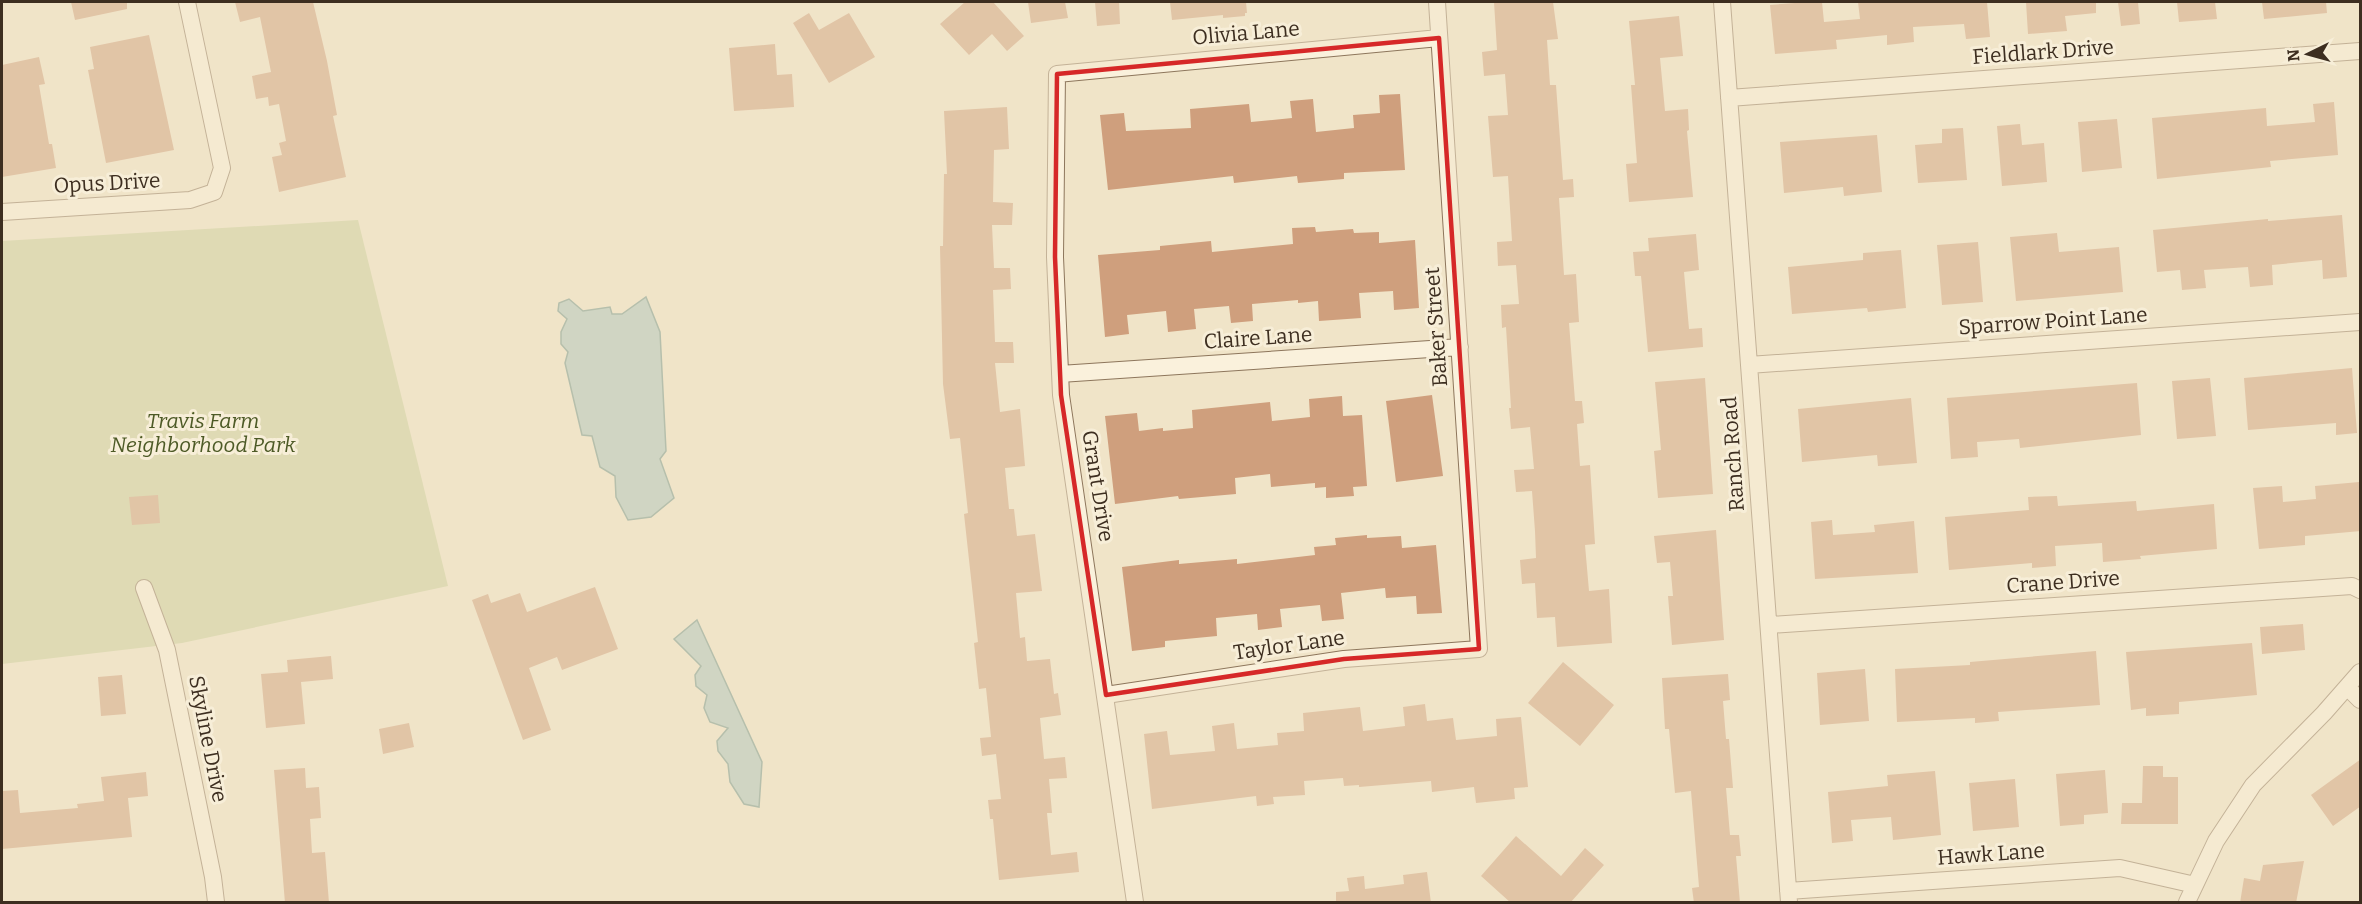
<svg xmlns="http://www.w3.org/2000/svg" width="2362" height="904" font-family="Bitter,serif">
  <style>
    .green { fill: #c9cf9b }
    .water { fill: #a9c4bc; stroke: #6f938a; stroke-width: 1.5 }
    .building { fill: #cf9f7d }
    .lines { fill: none; stroke-linecap: round; stroke-linejoin: round }
    .street-casing { stroke: #8d765c; stroke-width: 18 }
    .street { stroke: #faf1dc; stroke-width: 16 }
    .marked { fill: none; stroke: #d62828; stroke-width: 4.5; stroke-linejoin: round }
    .labels { text-anchor: middle; stroke-width: 6; stroke-linejoin: round; paint-order: stroke }
    .street-label { font-size: 21px; fill: #3d2e20; stroke: #f7eed8 }
    .park-label { font-size: 21px; font-style: italic; fill: #4d5a26; stroke: #f7eed8 }
  </style>
  <rect width="100%" height="100%" fill="#f0e4c8"/>
  <path class="green" d="M358,220L448,586L182,643L2,664V241Z"/>
  <path class="water" d="M646,297L660,332L666,451L660,459L674,498L651,517L628,520L616,497L615,476L600,467L592,436L582,435L565,363L568,352L561,344V332L567,319L558,311L559,303L569,299L583,311L610,307L612,314H622Z
    M697,620L762,762L759,807L744,804L730,782L728,764L718,751L717,741L728,728L710,722L704,708L707,695L696,686L695,675L701,666L674,639Z"/>
  <path class="building" d="M71,2H127V9L75,20Z
    M235,2H313L327,61L337,115L333,116L346,177L279,192L272,157L282,155L279,143L286,141L279,104L269,106L268,97L256,99L252,76L271,72L260,17L240,22Z
    M965,2H993L1024,36L1007,51L992,34L969,55L940,24Z
    M1028,2H1065L1068,18L1031,23Z
    M1095,2H1119L1120,24L1097,26Z
    M1170,2H1246L1247,13H1245V16L1223,18V15L1172,20Z
    M1494,2H1553L1558,39L1547,40L1550,85H1556L1563,180L1573,179L1574,197L1559,198L1564,275L1576,274L1579,322L1569,323L1575,401H1582L1584,423L1577,424L1580,466L1590,465L1593,512L1595,544L1585,545L1589,591L1609,589L1612,643L1557,647L1555,617L1537,618L1535,583L1522,584L1520,560L1536,558L1535,531L1532,491L1516,492L1514,470L1534,469L1530,427L1511,429L1509,408H1511L1506,327L1502,328L1501,305L1519,304L1516,265L1498,266L1497,242L1512,241L1508,176L1493,177L1488,116L1508,115L1505,74L1484,76L1482,52L1497,50Z
    M1808,2H1822L1824,22L1860,19L1858,2H1987L1990,37L1966,39L1964,24L1913,27L1914,42L1887,45V35L1836,40L1837,49L1775,54L1770,5Z
    M2026,2H2096V13L2065,16L2067,31L2028,34Z
    M2118,2H2138L2140,24L2121,26Z
    M2177,2H2215L2217,19L2179,22Z
    M2262,2H2326L2327,13L2264,19Z
    M809,13L819,30L849,13L875,57L829,83L793,23Z
    M1679,16L1683,56L1660,58L1665,111L1688,109L1689,130L1687,131L1693,197L1629,202L1626,164L1637,163L1631,85H1635L1629,21Z
    M149,35L174,150L106,163L88,70L94,69L90,47Z
    M775,44L777,75L792,74L794,107L734,111L729,48Z
    M39,57L45,84L39,85L49,144H52L56,168L2,177V65Z
    M1400,94L1405,170L1344,173V179L1298,183L1297,176L1234,183L1233,176L1108,190L1100,115L1124,113L1126,131L1191,128L1190,109L1249,104L1251,122L1292,118L1290,101L1313,99L1316,132L1354,128L1353,115L1380,113L1379,95Z
    M2334,102L2338,155L2270,161L2271,167L2157,179L2152,118L2266,108L2267,126L2315,122L2313,104Z
    M1007,107L1009,149L994,150L993,202L1013,203L1012,225H992L994,268H1010L1011,289L993,290L995,342H1013L1014,363H995L1000,412L1020,409L1022,431L1025,466L1005,468L1009,509H1014L1017,536L1035,534L1042,591L1016,593L1020,638L1025,637L1027,661L1050,659L1054,694L1058,693L1061,715L1040,718L1044,759L1065,757L1067,778L1049,779L1052,813H1047L1051,855L1077,852L1079,872L999,880L993,819H990L988,800L1001,799L996,754L982,756L980,738L991,737L986,688L979,689L974,643L978,642L964,514L968,513L960,438L950,439L943,384L940,246H943L944,174H947L944,111Z
    M2117,119L2122,168L2082,172L2078,122Z
    M2020,124L2022,145L2044,143L2047,182L2002,186L1997,126Z
    M1963,128L1967,180L1918,183L1915,145L1942,143V129Z
    M1877,135L1882,192L1844,196L1843,187L1784,193L1780,142Z
    M2342,215L2347,277L2323,279L2322,260L2272,265L2273,285L2250,287L2248,267L2204,270L2206,288L2182,290L2180,270L2157,272L2153,230L2268,219V221Z
    M1315,227L1316,232L1353,229L1354,233L1379,232V243L1415,240L1419,308L1394,310L1393,291L1359,293L1361,318L1319,321L1318,301L1298,303V300L1252,304L1253,321L1231,323L1229,306L1194,309L1196,329L1168,332L1166,311L1127,315L1129,334L1105,337L1098,255L1160,250V246L1211,241L1212,252L1293,244L1292,228Z
    M2057,233L2059,252L2119,247L2123,292L2016,301L2010,237Z
    M1696,234L1699,270L1684,272L1689,329L1702,328L1703,347L1648,352L1641,276H1635L1633,252L1649,251L1648,238Z
    M1978,242L1983,302L1942,305L1937,245Z
    M1901,250L1906,308L1868,312L1867,308L1792,314L1788,267L1863,260V253Z
    M2352,368L2357,433L2336,435V423L2248,430L2244,378Z
    M1705,378L1713,494L1658,498L1654,451L1661,450L1655,382Z
    M2210,378L2216,436L2177,439L2172,381Z
    M2137,383L2141,435L2020,448L2019,439L1977,442L1978,457L1951,459L1947,398Z
    M1432,395L1443,476L1396,482L1386,401Z
    M1342,396L1343,416L1362,415L1367,486L1353,487L1354,496L1326,498V487L1315,488V483L1271,487L1270,474L1235,478L1236,494L1179,499L1178,496L1115,504L1105,416L1137,413L1139,431L1163,428V431L1193,428L1192,410L1270,402L1272,421L1310,417L1309,399Z
    M1911,398L1917,463L1878,466L1877,455L1802,462L1798,409Z
    M2359,482L2361,531L2305,536V545L2259,549L2253,488L2282,486L2283,502L2316,499L2315,486Z
    M158,495L160,523L132,525L129,497Z
    M2057,496L2058,506L2136,501L2137,511L2214,504L2217,549L2140,556L2141,559L2103,562L2102,543L2055,546L2056,566L2032,568V563L1949,570L1945,517L2029,510L2028,497Z
    M1832,520L1833,535L1875,532L1874,525L1914,521L1918,573L1815,579L1811,522Z
    M1716,530L1724,640L1672,645L1668,596H1673L1670,562L1657,563L1654,536Z
    M1367,535V538L1401,536L1402,548L1436,545L1442,613L1417,614L1416,596L1386,598L1385,588L1341,593L1344,619L1322,621L1320,605L1280,609L1282,627L1258,630L1257,614L1216,618L1217,636L1165,641V647L1132,651L1122,567L1179,560V564L1237,559V564L1315,555L1314,547L1336,545L1335,538Z
    M595,587L618,649L562,670L557,657L529,668L551,730L523,740L472,600L488,594L491,603L520,593L527,612Z
    M2303,624L2305,650L2262,654L2260,627Z
    M2252,643L2257,695L2179,702V714L2146,716V708L2131,710L2126,652Z
    M2096,651L2100,705L1998,712L1999,721L1975,723V718L1897,722L1895,669L1970,665V662Z
    M331,656L333,679L301,682L305,724L266,728L261,674L288,672L287,660Z
    M1563,662L1614,705L1580,746L1528,703Z
    M1865,669L1869,721L1820,725L1817,673Z
    M1728,674L1730,700L1723,701L1726,739H1729L1733,788H1726L1730,835H1739L1741,856H1736L1740,903H1694L1692,888L1699,887L1691,791L1675,793L1669,729H1665L1662,678Z
    M122,675L126,714L101,716L98,677Z
    M1425,704L1427,721L1453,718L1456,740L1497,736L1496,719L1521,717L1528,787L1514,788L1515,799L1476,803L1474,787L1432,792L1431,781L1359,787V785L1344,786L1343,778L1304,781L1305,795L1273,797L1274,804L1257,806L1256,796L1152,809L1144,734L1167,731L1170,755L1215,751L1212,726L1234,723L1237,749L1278,745L1277,733L1304,731L1303,713L1360,707L1363,731L1405,726L1403,707Z
    M409,723L414,747L383,754L379,729Z
    M2361,759V806L2333,826L2311,795Z
    M2143,766H2163V777H2178V824H2121L2122,803H2142Z
    M305,768L306,788L319,787L321,818L310,819L312,853L325,852L329,903H285L274,770Z
    M2105,770L2108,813L2084,815V824L2060,826L2056,774Z
    M1935,771L1941,835L1893,840L1891,817L1851,820L1853,841L1832,843L1828,792L1888,786L1887,775Z
    M146,772L148,796L128,798L132,837L2,849V791L18,790L20,813L78,808L77,804L104,801L101,777Z
    M2015,779L2019,827L1973,831L1969,783Z
    M1516,836L1561,876L1585,848L1604,865L1570,903H1511L1481,876Z
    M2304,861L2296,903H2240L2244,878L2260,881L2263,865Z
    M1427,872L1431,903H1336V892L1349,891L1347,878L1364,876L1365,889L1404,884L1403,875Z"/>
  <g class="lines">
    <g class="street-casing">
      <path id="street" d="M1722,2L1789,902
        M1729,98L2360,51
        M2,212L190,200L214,192L222,168L187,2
        M1749,365L2360,322
        M1060,374L1460,347
        M144,588L167,650L213,877L216,902
        M1769,625L2352,586L2360,590
        M2347,687L2360,700
        M1106,695L1344,659L1479,649L1437,2
        M1788,891L2120,868L2195,885
        M1135,902L1061,395L1055,257L1057,74L1439,38
        M2187,902L2216,841L2253,785L2324,713L2360,672"/>
    </g>
    <use href="#street" class="street"/>
  </g>
  <path d="M0 0H2362V904H0ZM1439,38L1479,649L1344,659L1106,695L1061,395L1055,257L1057,74Z" fill="#f0e4c8" fill-opacity=".55" fill-rule="evenodd"/>
  <path class="marked" d="M1439,38L1479,649L1344,659L1106,695L1061,395L1055,257L1057,74Z"/>
  <g class="labels">
    <g class="street-label">
      <text transform="translate(1246 33) rotate(-5)" y="7">Olivia Lane</text>
      <text transform="translate(2043 52) rotate(-4)" y="7">Fieldlark Drive</text>
      <text transform="translate(107 183) rotate(-3)" y="7">Opus Drive</text>
      <text transform="translate(2053 321) rotate(-4)" y="7">Sparrow Point Lane</text>
      <text transform="translate(1436 327) rotate(-94)" y="7">Baker Street</text>
      <text transform="translate(1258 338) rotate(-4)" y="7">Claire Lane</text>
      <text transform="translate(1733 454) rotate(-94)" y="7">Ranch Road</text>
      <text transform="translate(1098 486) rotate(81)" y="7">Grant Drive</text>
      <text transform="translate(2063 582) rotate(-4)" y="7">Crane Drive</text>
      <text transform="translate(1289 645) rotate(-8)" y="7">Taylor Lane</text>
      <text transform="translate(208 739) rotate(79)" y="7">Skyline Drive</text>
      <text transform="translate(1991 854) rotate(-4)" y="7">Hawk Lane</text>
    </g>
    <g class="park-label">
      <text x="203" y="428">Travis Farm<tspan x="203" dy="24">Neighborhood Park</tspan></text>
    </g>
  </g>
  <rect width="2362" height="904" fill="none" stroke="#3d2e20" stroke-width="6"/>
  <g transform="translate(2308 54) rotate(265)" stroke="#f7eed8" stroke-width="4.5" paint-order="stroke">
  <path d="M0-4.5L10 22L0 15L-10 22Z" fill="#3d2e20"/>
  <text y="-9" font-size="16" font-weight="bold" text-anchor="middle" fill="#3d2e20">N</text>
  </g>
</svg>
